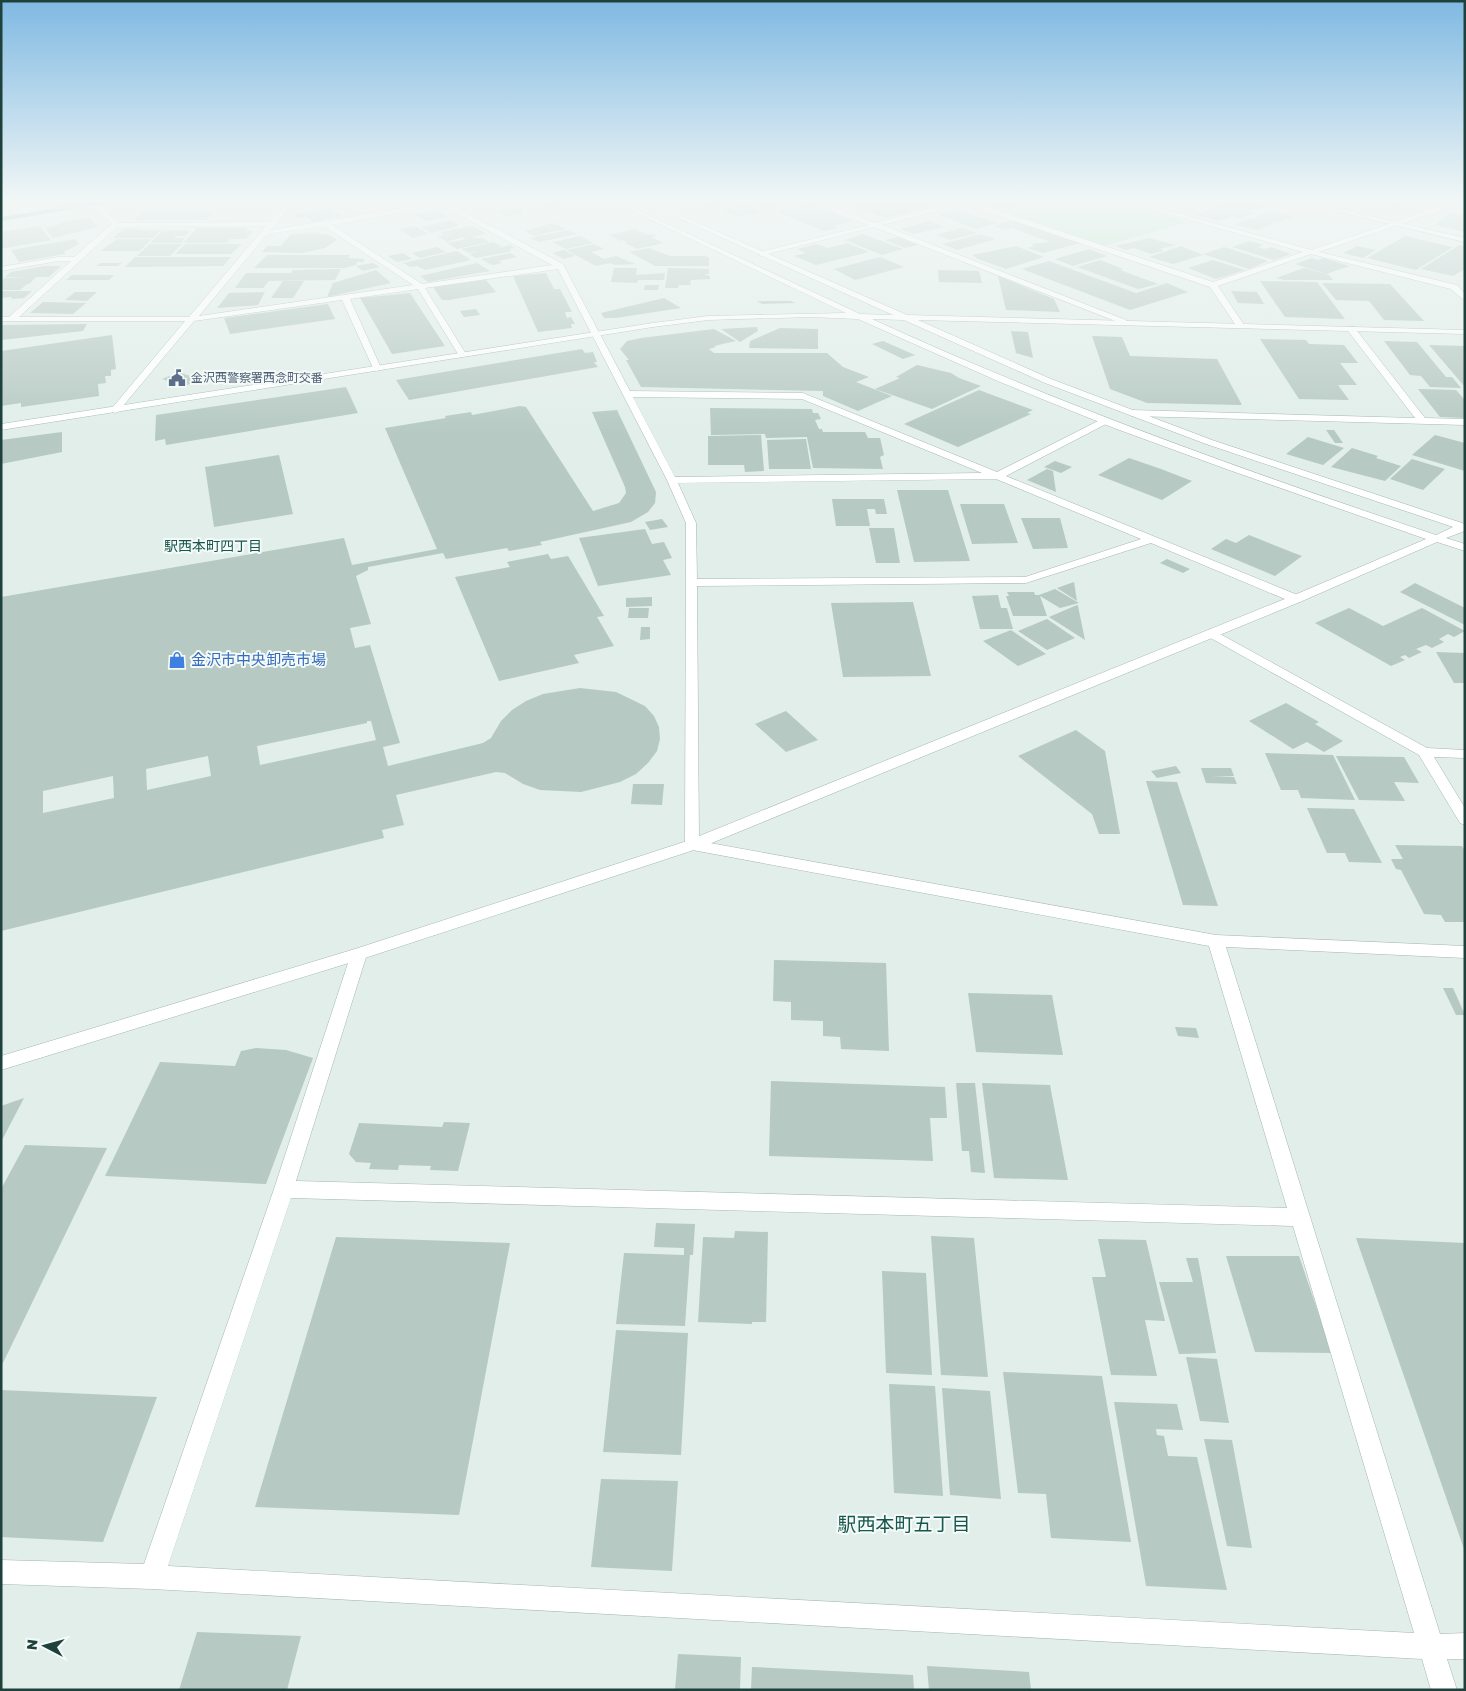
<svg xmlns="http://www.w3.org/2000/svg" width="1466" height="1691" font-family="'Golos Text','Noto Sans JP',sans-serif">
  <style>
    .green { fill: #b8e2c8 }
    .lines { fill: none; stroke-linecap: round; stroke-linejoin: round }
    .stream { fill: #83c1d9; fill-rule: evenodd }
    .building { fill: #b6c9c3; fill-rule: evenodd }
    .minor-casing { stroke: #a3b7b2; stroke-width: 1 }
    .tertiary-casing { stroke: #a3b7b2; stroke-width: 1 }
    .primary-casing { stroke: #c0cac8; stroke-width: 1 }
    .minor { fill: #fff; fill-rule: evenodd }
    .tertiary { fill: #fff; fill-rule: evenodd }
    .primary { fill: #61a99f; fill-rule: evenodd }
    .labels { text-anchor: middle; stroke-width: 4; stroke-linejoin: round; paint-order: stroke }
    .far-service-label { font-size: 12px; fill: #4e5e75; stroke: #f3faf7; text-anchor: start }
    .far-neighbourhood-label { font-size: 14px; fill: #18564e; stroke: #f3faf7 }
    .shop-label { font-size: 15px; fill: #366cbe; stroke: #f3faf7; text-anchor: start }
    .near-neighbourhood-label { font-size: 19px; fill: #18564e; stroke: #f3faf7 }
  </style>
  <rect width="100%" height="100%" fill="#e1eeea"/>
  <path class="green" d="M50,200H100L45,208L38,203Z
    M1037,200L1057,207L1087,200H1112L1188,222L1104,246L1000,210Z"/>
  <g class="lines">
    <path class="stream" d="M67,200H77L52,204L50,203Z"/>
  </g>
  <path class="building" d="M528,200H587L546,209Z
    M689,200H739L742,201L710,208Z
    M765,200H779L787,203L766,209L749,203Z
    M864,200H879L915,211L885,218L856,206L861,205L852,202Z
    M888,200H916L934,206L913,209Z
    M988,200H1035L1002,209L988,204L995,203Z
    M1241,200L1265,205L1249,211L1254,213L1237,219L1233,218L1246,213L1219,221L1196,215Z
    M1325,200H1361L1350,204Z
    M1364,200H1390L1407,204L1393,208Z
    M811,204L854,221L833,226L838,228L824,231L777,212Z
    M743,205L761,212L739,217L721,210Z
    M519,207L525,211H520L524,213L507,217L497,212Z
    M330,208L343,216L313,222L307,217H295L298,214Z
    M956,209L998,223L977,229L938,215Z
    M145,210H177L176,211H214L206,220H134Z
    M438,210L449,217L427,221L414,214Z
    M1274,211L1294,217L1280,220L1283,221L1270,223L1273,224L1267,227L1264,226L1262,227L1265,228L1257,230L1235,225L1245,220L1260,216L1256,215Z
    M1451,213L1465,216V221L1462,223L1465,224V232L1435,225Z
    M90,218L98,227L53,238L45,228L61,224L59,222Z
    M451,220L459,226L431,233L421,227Z
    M1014,220L1080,243L1043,253L1027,248L1035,246L1031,244L1050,242L1012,228L1005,230L994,226Z
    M930,221L944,227L914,234L900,229Z
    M553,223L565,229L534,236L525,231Z
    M40,226L51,240L1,249V232Z
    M415,226L429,234L413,238L399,229Z
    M472,226L486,233L472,238H483L489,242L457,249L447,243L466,239L462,237L447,242L437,236L444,235L440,232Z
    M197,228H248L245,231H253L246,239H230L227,243H183Z
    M962,228L977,233L950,240L936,235Z
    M127,229H139L138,230H161L153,238H113L122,230Z
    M635,229L647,235L652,234L657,236L652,237L664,243L637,249L625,243H628L623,240L620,241L609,235Z
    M184,230L183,231H190L185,236H176L174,238H185L181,243H150L162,231Z
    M568,230L577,234L539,242L530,238Z
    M313,233L330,235L337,240L325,248L302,253L262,252L267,246H281L291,234Z
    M863,234L903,249L882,255L845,240Z
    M980,234L996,239L957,250L942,244Z
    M580,236L593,243L566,249L553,242Z
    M1405,236L1453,247L1416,270L1367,258Z
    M898,237L918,245L905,248L885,240Z
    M1149,238L1176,245L1160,249L1164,251L1151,254L1134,248L1126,250L1115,246Z
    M75,239L79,244L64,252L65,254L19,262L11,250Z
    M117,239H151L140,251H101Z
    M1250,241L1264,245L1258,247L1264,249L1271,247L1291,254L1274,260L1232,247Z
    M493,242L501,246L499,248L510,245L514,248L509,249L512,251L476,258L469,254L481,251L469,253L461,249Z
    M848,243L869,252L816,265L794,256L806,253L797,249L817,244L827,248Z
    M149,244H182L170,256H137Z
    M185,244H242L231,254H175Z
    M594,244L604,249L591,252L604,259L616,256L635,264L615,265L610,263L596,266L566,250Z
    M1459,245L1465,246V269L1453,276L1421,269Z
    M1016,246L1044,257L1006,269L975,258H977L972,255Z
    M1181,246L1203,255L1173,264L1149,257Z
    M1357,246L1376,250L1363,258L1343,253Z
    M437,247L446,252L420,258L412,253Z
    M1224,247L1268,261L1249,269L1203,254Z
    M649,248L670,256H705L709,258V266H655L629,252Z
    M1089,249L1107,256L1073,266L1055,259Z
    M564,250L575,256L564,259L552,253Z
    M457,251L471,260L425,270L417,266L410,267L403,263Z
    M403,253L412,259L397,262L388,256Z
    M510,253L517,257L499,261L502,263L492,265L481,259Z
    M267,255H350L348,258L365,259L363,262H357L356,265L344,268H254Z
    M135,257H231L223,266L125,267Z
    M880,257L904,267L855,280L834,269Z
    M1312,258L1318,260L1323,258L1350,266L1326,274L1295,264Z
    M1100,260L1123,269L1120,270L1158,284L1138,289L1077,267Z
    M1213,260L1245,270L1216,279L1188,268Z
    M1049,261L1136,293L1167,283L1188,292L1130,310L1022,269Z
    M100,263H122L118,266H96Z
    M373,263L379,267L363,271L356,266Z
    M477,263L490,271L428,282L420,276Z
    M44,266H61L49,277H36L29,284H11H27L20,290H1V281L4,278H31L5,277L11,272Z
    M614,268H637L636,275L665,273L664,280H638L637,283L611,282Z
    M668,268L709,269V274H704L710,276V279L691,280L690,285H679L678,288H665Z
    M1304,268L1329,275L1333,280H1284L1276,278Z
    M341,269L335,280L259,281H269L263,288H235L246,273H291L293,270Z
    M376,270L391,283L327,297L333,283Z
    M938,270L979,271L982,283L939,282Z
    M546,273L554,289H560L572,312H565L567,318L571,317L575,324H571L572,328L538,332L513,276Z
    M72,275H114L109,280H66Z
    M998,276L1054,299L1060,312L1006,310Z
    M486,280L496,292L449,300H442L433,287Z
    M283,281H304L293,298H271Z
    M1260,281L1317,282L1345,319L1285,317Z
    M1322,283L1390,284L1424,321L1384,320L1369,301L1336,300Z
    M645,285H659L658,290H644Z
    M1,291H32L24,298L11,299L12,297L1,298Z
    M1231,291L1257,292L1264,304L1238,303Z
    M75,292H97L87,301L65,300Z
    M265,292L258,305L217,308L229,293Z
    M410,293L445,346L392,354L360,298Z
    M664,298L681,308L616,318H604L601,313Z
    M757,301H791L795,303L762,304Z
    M43,302L86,303L73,314L30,313Z
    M328,304L335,319L230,334L224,318Z
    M476,309L480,315L464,317L460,311Z
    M87,324L83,331L1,340V325Z
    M757,327L758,331L740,342L721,329Z
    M780,328L818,329V349L749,348L750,341Z
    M714,329L736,341L714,346L716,347L709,349L714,353H827L843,367L869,377L856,382L892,396L858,411L823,396V391L641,387L626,360H629L620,349L627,341L641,338Z
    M1011,331L1028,332L1033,358L1016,353Z
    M112,335L116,369L111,370V376H105L106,383L98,384L99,396L21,407V403L1,406V351Z
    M1092,336L1122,337L1130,356L1217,359L1242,405L1147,403L1110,389Z
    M1260,339L1306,340L1309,344L1344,345L1358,363H1340L1357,385H1338L1349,400L1299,399Z
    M883,341L915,355L903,359L872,344Z
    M1384,341L1417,342L1446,377H1452L1461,388L1430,387L1421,376L1410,375Z
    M1429,345L1465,346V387Z
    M582,349L585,353L593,352L597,362H594L598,367L409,400L396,380Z
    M917,365L951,373L959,378L981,386L932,409L875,389L900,378L896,377Z
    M179,372L187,375L204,378L185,386L162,379Z
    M346,387L358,413L166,445L165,439L155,441L156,415Z
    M1418,389L1456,390L1465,400V418L1440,417Z
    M979,390L1033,410L1027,413L1031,414L958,447L904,424Z
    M520,406L526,407L593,511L619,503L626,493L625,487L592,412L617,410L656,492L655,503L648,512L631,522L540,542L542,545L509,551L507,548L446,559L443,553L368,567V570L356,576L371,624L350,628L355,648L370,645L400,743L383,747L388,766L483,743L491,738L501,721L512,710L526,701L543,694L580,688L616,692L645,706L654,716L659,727L660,739L657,751L648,763L636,774L620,782L581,792L540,790L523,784L505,773L496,772L396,795L404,825L382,830L384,838L1,931V597L344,538L352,565L437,549L385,428L446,418L445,416L471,412L472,415ZM367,721H371L376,740L260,765L257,746L367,723ZM208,756L211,776L147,790L146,769ZM113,776L114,798L43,813V791Z
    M710,408L812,409L813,413H818L821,419L815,420L819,429H822L823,432H865L868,438H880L884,455L880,457L883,469L813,468L807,437L766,438L765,434L711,435Z
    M1326,430H1334L1343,443H1335Z
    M62,432V452L1,464V440Z
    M761,435L764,471L745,472L744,465H708V436Z
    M1435,435L1465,443V471L1412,455Z
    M1308,437L1344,448L1323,465L1286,454Z
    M806,439L811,469H769L767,440Z
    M1352,448L1378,456L1376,458L1401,466L1385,481L1331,467Z
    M279,455L293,514L214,527L205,467Z
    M1129,458L1161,469L1192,481L1162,500L1098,475Z
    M1412,459L1445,469L1423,490L1390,479Z
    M1055,461L1072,467L1061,473L1044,467Z
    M1047,469L1053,471L1056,492L1027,480Z
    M897,490H948L970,561L914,562Z
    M832,499H884L887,514H876L875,509H867L870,526H836Z
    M960,504H1004L1018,543L972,544Z
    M1021,518H1060L1068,548L1033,549Z
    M662,519L668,527L650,530L645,522Z
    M869,528H894L900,563H876Z
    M645,529L652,544L664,542L672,558L663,560L671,575L598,586L579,538Z
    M1249,535L1294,553L1302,556L1275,576L1211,549L1226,539L1236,543Z
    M548,554L551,559L568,556L604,616L597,617L614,646L574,655L579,663L499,681L455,577L510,567L507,562Z
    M1167,559L1190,569L1183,573L1160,563Z
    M1074,582L1077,601L1057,588Z
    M1415,583L1465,608V625L1400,592Z
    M1055,589L1079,603L1060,608L1040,596L1047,616H1013L1006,596H1009L1007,592H1034L1035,595H1039Z
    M998,595L1001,608H1007L1013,629H980L972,596Z
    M652,597V606L626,607V598Z
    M913,602L931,676L843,677L831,603Z
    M1077,605L1078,606L1085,640L1049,617Z
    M629,608H649L648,618H628Z
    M1349,608L1383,626L1422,608L1465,631L1454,637L1448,634L1439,639L1444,642L1432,648L1426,645L1416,649L1422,652L1409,658L1405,655L1400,657L1405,660L1391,666L1315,623Z
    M1047,619L1075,638L1047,650L1018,631Z
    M641,627H650V639L640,640Z
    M1011,630L1046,654L1018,666L983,641Z
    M1436,652L1465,653V683H1454Z
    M1286,703L1319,722L1315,724L1343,741L1324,752L1307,742L1293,749L1249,721Z
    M786,711L818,740L786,752L755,724Z
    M1076,730L1105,751L1120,834H1099L1092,814L1018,756Z
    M1265,753L1333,755L1355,800L1301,798L1298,790H1281Z
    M1336,756L1404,757L1419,783L1394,782L1405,801L1359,800Z
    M1176,766L1181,773L1157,778L1151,771Z
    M1201,768H1231L1234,776H1212L1234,777L1237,784L1206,783Z
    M1146,781L1177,782L1218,906L1183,905Z
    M633,784H664L662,805L631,804Z
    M1307,808L1354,809L1382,863L1349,862L1345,853H1327Z
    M1395,845L1462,846L1465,851V922H1445L1441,915L1424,914L1401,870L1396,869L1391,859H1403Z
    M774,960L886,963L889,1051L841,1049L840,1037L823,1036V1021L791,1020V1002L773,1001Z
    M1443,988H1453L1465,1015H1456Z
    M968,993L1052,995L1063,1055L976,1052Z
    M1175,1027L1196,1028L1199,1038L1178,1036Z
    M256,1048L286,1050L313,1058L266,1184L105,1176L160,1062L235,1066L241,1051Z
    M771,1081L945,1087L947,1118H930L933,1161L769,1156Z
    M956,1083H975L985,1173L971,1172L969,1151H962Z
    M982,1083L1050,1085L1068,1180L994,1178Z
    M24,1098L1,1142V1106Z
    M444,1122L470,1123L458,1171L430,1170L431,1166L399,1165L398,1170L369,1169L371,1163L356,1162L349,1154L359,1123L442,1127Z
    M25,1145L107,1148L1,1367V1189Z
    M656,1223L695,1224L693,1255H690L685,1326L616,1324L624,1253L684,1255V1248L654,1247Z
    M735,1231L768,1232L766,1322H752V1324L698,1322L703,1237L734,1238Z
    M931,1236L974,1238L988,1377L941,1375Z
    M336,1237L510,1243L459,1515L255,1507Z
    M1356,1238L1465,1243V1549H1464Z
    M1098,1239L1146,1240L1165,1321L1145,1320L1157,1376L1111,1375L1092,1277H1106Z
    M1226,1256H1299L1332,1353L1255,1352Z
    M1186,1258H1198L1216,1353L1179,1354L1159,1282H1193Z
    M882,1271L926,1273L932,1375L886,1373Z
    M616,1330L688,1333L681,1455L603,1452Z
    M1186,1357L1217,1359L1229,1423L1200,1421Z
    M1003,1372L1102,1376L1131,1542L1051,1538L1046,1494L1018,1493Z
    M889,1384L935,1386L943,1496L894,1493Z
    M942,1388L990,1391L1001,1499L950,1495Z
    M1,1390L157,1397L103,1542L1,1537Z
    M1114,1402L1177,1404L1183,1430L1156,1429L1157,1435L1164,1436L1168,1456L1197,1457L1227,1590L1146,1586Z
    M1204,1439L1232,1440L1252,1548L1227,1546Z
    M601,1479L678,1481L672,1571L591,1567Z
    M197,1632L301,1636L287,1690H179Z
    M678,1654L741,1657L740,1690H675Z
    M927,1666L1029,1672L1031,1690H929Z
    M752,1667L913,1675L914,1690H751Z"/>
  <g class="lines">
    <g class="minor-casing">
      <path id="minor" d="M14,200H18L31,214V216H27L14,202Z
        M289,200H295L271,230L451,200H463L462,201L449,204L563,264L630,391L803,393L997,472L1102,419H1108V423L1006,476L1300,596L1302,599L1300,602H1292L1151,543L1026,583L697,586L699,841L1216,935L1465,946V958L1226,947L1440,1634L1465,1633V1659H1447L1457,1690H1431L1422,1659L152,1589L1,1584V1560L144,1564L274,1189L351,954L353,950L359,948L365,950L367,954L296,1181L1287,1208L1209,946L687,849L685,845L686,523L667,480L558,269L425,288L466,354L462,357L458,354L418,289L350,299L381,368L377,371L373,368L342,300L194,321L118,412L115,413L110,410L112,408L185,321H1V317H9L71,261H58L1,271V267L58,257H74L112,224L93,205V203H97L118,223L270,222ZM441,205L552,265L422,284L332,225ZM266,226L189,317H19L117,227ZM324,226L413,285L199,316L267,234ZM633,397L802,399L982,473L675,477ZM996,479L1141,539L1025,577L697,579L696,523L678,483ZM291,1198L1293,1226L1414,1633L168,1566Z
        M808,200H816L875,223L958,201L957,200H974L972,202L1213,282L1303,252L1123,201L1122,200H1131L1311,250L1460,200H1465V202L1319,252L1457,285L1465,294V301L1451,289L1311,254L1218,286L1244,325L1240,327H1237L1210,287L964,204L882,225L1126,320V324H1123L874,227L760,256V252L868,225Z
        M1348,327H1354L1425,418L1465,419V425L1132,416L1127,413L1132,410L1415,418L1348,331Z
        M1211,629L1427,748L1465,750V758L1434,757L1465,808V825L1460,823L1419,755L1207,636L1205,633Z"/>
    </g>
    <g class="tertiary-casing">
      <path id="tertiary" d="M609,200H616L860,314L893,315L639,200H646L907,315L1465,330V334L918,320L1051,379L1212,440L1465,524V531L1446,538L1465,544V551L1437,542L1300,602L697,849L365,958L1,1070V1056L355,949L687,841L1292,596L1426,539L1229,470L1114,428L1000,382L858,319L811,317L708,320L653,327L1,430V424L653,323L708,316L846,313ZM872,319L904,320L1045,383L1206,444L1453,527L1436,535C1245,471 1055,403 872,319Z
        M1291,200H1301L1465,238V242Z"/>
    </g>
    <g class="primary-casing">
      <path id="primary" d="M12,200H27L1,205V201Z
        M112,200H125L1,221V217Z"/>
    </g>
    <use href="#minor" class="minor"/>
    <use href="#tertiary" class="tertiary"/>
    <use href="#primary" class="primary"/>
  </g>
  <linearGradient id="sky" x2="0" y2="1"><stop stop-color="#7fb9e2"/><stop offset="0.46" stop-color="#f2f7f6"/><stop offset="1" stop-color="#f2f7f6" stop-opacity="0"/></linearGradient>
  <rect width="1466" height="436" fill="url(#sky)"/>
  <defs>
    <g id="civic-bare" transform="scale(1.35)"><path d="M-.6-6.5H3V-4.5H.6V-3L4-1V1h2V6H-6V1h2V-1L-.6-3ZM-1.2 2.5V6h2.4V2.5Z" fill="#5c6f8a" stroke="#f3faf7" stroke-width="2.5" paint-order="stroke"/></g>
    <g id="shop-bare" transform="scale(1.35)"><path d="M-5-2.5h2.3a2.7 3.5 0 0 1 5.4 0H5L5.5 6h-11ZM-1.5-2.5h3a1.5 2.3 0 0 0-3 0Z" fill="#3f7fe0" stroke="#f3faf7" stroke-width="2.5" paint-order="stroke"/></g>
  </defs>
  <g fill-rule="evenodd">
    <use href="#civic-bare" x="177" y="378"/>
    <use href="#shop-bare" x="177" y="660"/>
  </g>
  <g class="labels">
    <g class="far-service-label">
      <text x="191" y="382">金沢西警察署西念町交番</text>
    </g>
    <g class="far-neighbourhood-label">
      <text x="213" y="551">駅西本町四丁目</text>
    </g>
    <g class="shop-label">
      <text x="191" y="665">金沢市中央卸売市場</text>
    </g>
    <g class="near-neighbourhood-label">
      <text x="904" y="1531">駅西本町五丁目</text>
    </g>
  </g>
  <rect width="1466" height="1691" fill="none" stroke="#1f413c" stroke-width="5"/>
  <g transform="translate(45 1646) rotate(276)" stroke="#f3faf7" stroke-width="4" paint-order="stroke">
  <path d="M0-4L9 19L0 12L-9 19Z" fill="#1f413c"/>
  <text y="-8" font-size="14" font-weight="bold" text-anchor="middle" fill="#1f413c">N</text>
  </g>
</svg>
